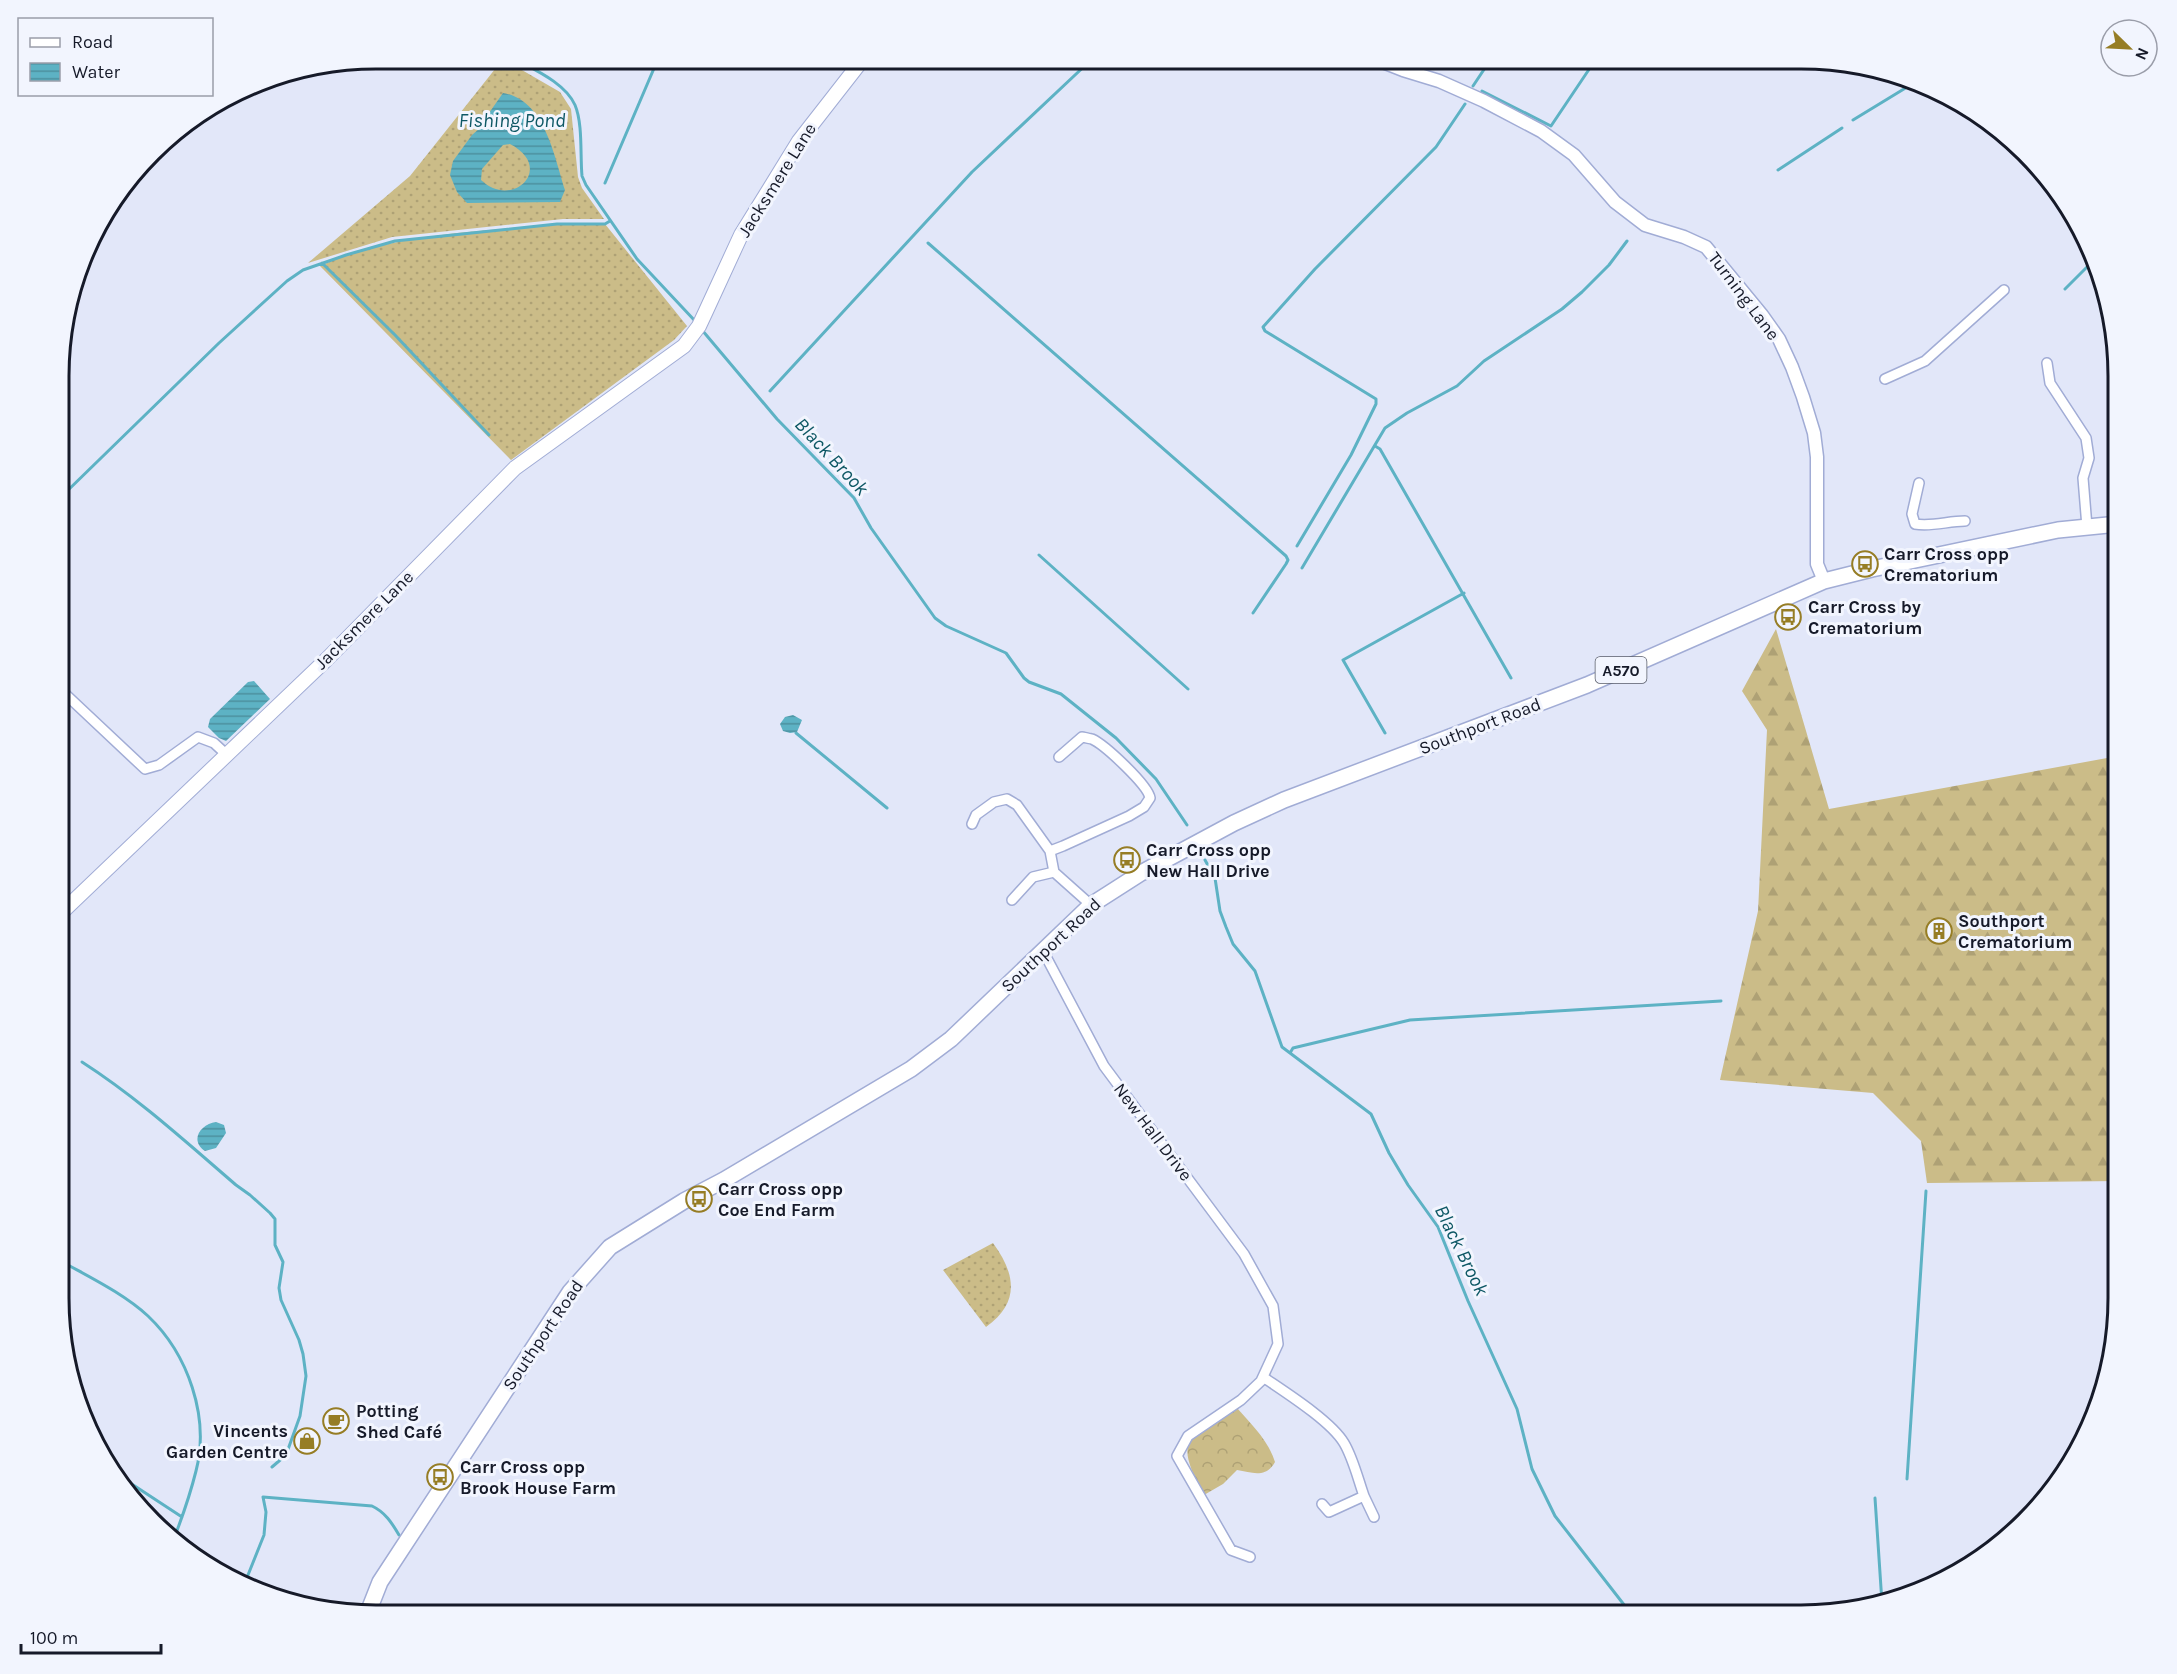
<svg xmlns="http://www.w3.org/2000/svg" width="2177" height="1674" font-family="Karla,sans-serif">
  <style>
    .grass { fill: url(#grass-dots) }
    .forest { fill: url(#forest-firs) }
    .park { fill: url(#park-crowns) }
    .water { fill: url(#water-rules); fill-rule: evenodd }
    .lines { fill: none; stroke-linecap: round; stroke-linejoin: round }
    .stream { stroke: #5db2c4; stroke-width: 3 }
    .minor-casing { stroke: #a1acd5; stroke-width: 12 }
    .tertiary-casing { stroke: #a1acd5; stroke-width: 15 }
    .secondary-casing { stroke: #a1acd5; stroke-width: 16 }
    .trunk-casing { stroke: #a1acd5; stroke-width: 18 }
    .minor { stroke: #fff; stroke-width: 9 }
    .tertiary { stroke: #fff; stroke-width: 12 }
    .secondary { stroke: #fff; stroke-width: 14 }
    .trunk { stroke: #fff; stroke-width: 15 }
    .labels { text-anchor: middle; stroke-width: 6; stroke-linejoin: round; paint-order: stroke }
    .shield { fill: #f2f5fe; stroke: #585c69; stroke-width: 1.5 }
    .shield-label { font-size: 16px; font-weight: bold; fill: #161a29 }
    .street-label { font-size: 18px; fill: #161a29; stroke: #f2f5fe }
    .poi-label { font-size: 18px; font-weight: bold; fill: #161a29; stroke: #f2f5fe; text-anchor: start }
    .water-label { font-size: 20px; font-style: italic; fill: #0e5865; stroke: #f2f5fe }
    .rim { fill: none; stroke: #161a29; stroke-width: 3 }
  </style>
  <defs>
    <pattern id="grass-dots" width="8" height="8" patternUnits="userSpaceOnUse" patternTransform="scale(1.5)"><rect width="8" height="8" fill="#cbbc88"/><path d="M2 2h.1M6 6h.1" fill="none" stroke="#aea175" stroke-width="1.8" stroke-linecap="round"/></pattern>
    <pattern id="forest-firs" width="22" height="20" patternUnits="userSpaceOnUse" patternTransform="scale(1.5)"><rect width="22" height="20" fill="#cbbc88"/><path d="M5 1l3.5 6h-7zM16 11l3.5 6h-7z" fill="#aea175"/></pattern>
    <pattern id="park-crowns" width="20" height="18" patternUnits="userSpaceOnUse" patternTransform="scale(1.5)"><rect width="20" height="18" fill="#cbbc88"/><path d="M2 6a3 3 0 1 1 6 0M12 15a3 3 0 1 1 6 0" fill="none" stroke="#aea175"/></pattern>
    <pattern id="water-rules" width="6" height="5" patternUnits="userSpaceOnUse" patternTransform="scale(1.5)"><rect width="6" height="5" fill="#5db2c4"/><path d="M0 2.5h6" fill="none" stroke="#4c909f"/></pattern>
  </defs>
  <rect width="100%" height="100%" fill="#e2e7f9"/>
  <path class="grass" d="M503,59L560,92L571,109L578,177L582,188L604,219H563L392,237L308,263L410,176Z
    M557,224H605L687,326L674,340L511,460L320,266C393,233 477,232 557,224Z
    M993,1243C1016,1274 1020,1303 986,1327L943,1270Z"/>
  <path class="forest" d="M1776,629L1829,809L2118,756V1181L1927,1183L1921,1141L1873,1093L1720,1080L1758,911L1767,730L1742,691Z"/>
  <path class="park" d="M1237,1408C1252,1425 1268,1440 1275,1462C1266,1478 1253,1473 1237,1470L1223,1484L1204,1495C1172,1436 1188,1440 1237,1408Z"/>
  <path class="water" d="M503,93C545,100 554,156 565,190L560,202L467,203L457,192L450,175L453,161L472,135L487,122L489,113ZM510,144C556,168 512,210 481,180L482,169L503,145Z
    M254,681L270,699L226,741L219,738L208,727L210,719L248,682Z
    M793,715L802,720L797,732L790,733L783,731L780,724L785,717Z
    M216,1122L224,1125L226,1133L216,1148L205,1151C189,1140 201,1124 216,1122Z"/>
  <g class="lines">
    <path class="stream" d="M515,59C535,70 565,83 575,105C583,124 580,155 582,176L586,185L637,259L696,322
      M1473,86L1491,59
      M1482,91L1551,126L1596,59
      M1853,120L1917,81
      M1778,170L1842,128
      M605,183L658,59
      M928,243L1286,556L1288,560L1286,564L1253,613
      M322,263L395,335L489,435
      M2065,289L2094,260
      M702,330L777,419L854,498L871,528L935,618L946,626L1006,653L1024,678L1029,682L1061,694L1116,738L1156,779L1187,825
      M770,391L972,172L1092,59
      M1375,446L1380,449L1511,678
      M61,497L219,343L287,281L303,270L346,255L395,241L557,224H605L610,221
      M1297,546L1351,455L1376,404V399L1265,331L1263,327L1315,269L1436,147L1465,104
      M1039,555L1188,689
      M1302,568L1385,428L1407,413L1457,386L1484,361L1562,309L1582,292L1609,265L1627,241
      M796,733L887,808
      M1385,733L1343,660L1464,593
      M1205,860L1215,878L1220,911L1226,927L1233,944L1255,971L1282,1047L1371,1114L1389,1153L1408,1185L1438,1227L1468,1301L1517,1409L1532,1469L1555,1516L1632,1615
      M1290,1053L1293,1048L1410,1020L1721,1001
      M82,1062C138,1098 186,1142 236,1185L250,1195L270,1213L275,1219V1245L283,1262L279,1288L281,1300L299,1340L303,1354L306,1376L300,1416L286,1455L272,1467
      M59,1260C89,1277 123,1293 148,1316C188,1354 210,1417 196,1471C190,1495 182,1518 173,1541
      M121,1477L182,1517
      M1907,1479L1926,1191
      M1875,1498L1882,1603
      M244,1585L264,1535L266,1512L263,1497L372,1506C385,1512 392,1523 399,1535"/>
    <g class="minor-casing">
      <path id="minor" d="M2047,363L2050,383L2086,438L2089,458L2083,478L2087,527
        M2115,372L2118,371
        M1885,379L1925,361L2004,290
        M1919,483L1912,514L1915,524C1932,527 1948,521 1965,521
        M61,690L145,769L159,765L198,737L214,743L227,755
        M972,824L976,815L994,802L1007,799L1017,805L1050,851L1054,872L1091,905
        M1050,851L1063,846L1129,816L1144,807L1150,798C1148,785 1105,745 1092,739C1091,739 1083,737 1082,737L1059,757
        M1012,900L1033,877L1054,872
        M1043,951L1104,1066L1244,1254L1273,1306L1278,1344L1261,1381L1241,1400L1188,1436L1177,1456L1231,1550L1250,1557
        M1261,1381L1263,1377C1285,1392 1331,1421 1344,1443C1353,1458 1358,1479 1364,1496L1329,1512L1322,1504
        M1364,1496L1374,1517"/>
    </g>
    <g class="tertiary-casing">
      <path id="tertiary" d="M1375,59L1403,70L1439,81L1484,101L1541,131L1574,155L1615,202L1645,225L1684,237L1706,247L1762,315L1779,339L1792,367L1803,397L1814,433L1817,457V564L1824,581"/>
    </g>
    <g class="secondary-casing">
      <path id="secondary" d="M60,914L327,659L515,468L684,346L699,326L706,311L741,235L799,141L863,59"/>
    </g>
    <g class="trunk-casing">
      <path id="trunk" d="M367,1615L380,1582L570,1292L610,1247L684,1201L724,1180L911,1069L951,1039L1091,905L1141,873L1234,823L1284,800L1587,685L1824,581L1872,569L2058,530L2118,524"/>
    </g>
    <use href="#minor" class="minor"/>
    <use href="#tertiary" class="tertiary"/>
    <use href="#secondary" class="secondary"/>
    <use href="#trunk" class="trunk"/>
  </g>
  <defs>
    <g id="bus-ring" transform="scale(1.35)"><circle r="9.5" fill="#f2f5fe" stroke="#967d25" stroke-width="1.5"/><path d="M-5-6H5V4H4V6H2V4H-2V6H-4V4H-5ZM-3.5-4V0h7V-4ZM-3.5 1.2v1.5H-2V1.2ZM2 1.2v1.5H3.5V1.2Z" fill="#967d25"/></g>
    <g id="building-ring" transform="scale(1.35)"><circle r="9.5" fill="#f2f5fe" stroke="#967d25" stroke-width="1.5"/><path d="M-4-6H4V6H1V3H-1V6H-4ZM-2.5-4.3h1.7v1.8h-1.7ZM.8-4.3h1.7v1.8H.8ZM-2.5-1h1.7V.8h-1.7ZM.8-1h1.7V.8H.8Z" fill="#967d25"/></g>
    <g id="cafe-ring" transform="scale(1.35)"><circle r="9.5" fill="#f2f5fe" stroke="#967d25" stroke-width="1.5"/><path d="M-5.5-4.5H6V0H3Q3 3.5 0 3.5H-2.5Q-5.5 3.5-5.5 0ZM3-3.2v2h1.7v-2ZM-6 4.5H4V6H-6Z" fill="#967d25"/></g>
    <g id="shop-ring" transform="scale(1.35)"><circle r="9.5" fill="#f2f5fe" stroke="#967d25" stroke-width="1.5"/><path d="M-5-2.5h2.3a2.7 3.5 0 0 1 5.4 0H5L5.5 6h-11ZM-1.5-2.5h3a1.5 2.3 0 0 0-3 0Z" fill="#967d25"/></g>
  </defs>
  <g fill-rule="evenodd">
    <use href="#bus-ring" x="1865" y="564"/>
    <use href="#bus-ring" x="1788" y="617"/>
    <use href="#bus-ring" x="1127" y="860"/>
    <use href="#building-ring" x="1939" y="931"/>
    <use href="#bus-ring" x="699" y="1199"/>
    <use href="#cafe-ring" x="336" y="1421"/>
    <use href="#shop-ring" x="307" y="1441"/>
    <use href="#bus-ring" x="440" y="1477"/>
  </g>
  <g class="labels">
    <rect class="shield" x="1595.5" y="657" width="51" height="26" rx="4.5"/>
    <g class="shield-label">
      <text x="1621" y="676">A570</text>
    </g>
    <g class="street-label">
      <text transform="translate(777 180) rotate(-58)" y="6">Jacksmere Lane</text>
      <text transform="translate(1744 296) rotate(53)" y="6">Turning Lane</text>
      <text transform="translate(364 620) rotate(-45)" y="6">Jacksmere Lane</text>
      <text transform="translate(1480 726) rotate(-21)" y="6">Southport Road</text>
      <text transform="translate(1051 945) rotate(-43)" y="6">Southport Road</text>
      <text transform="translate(1153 1132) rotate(53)" y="6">New Hall Drive</text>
      <text transform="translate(543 1335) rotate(-56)" y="6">Southport Road</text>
    </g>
    <g class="poi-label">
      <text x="1884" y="560">Carr Cross opp<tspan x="1884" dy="21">Crematorium</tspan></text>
      <text x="1808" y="613">Carr Cross by<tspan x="1808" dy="21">Crematorium</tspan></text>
      <text x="1146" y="856">Carr Cross opp<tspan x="1146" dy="21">New Hall Drive</tspan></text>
      <text x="1958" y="927">Southport<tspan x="1958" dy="21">Crematorium</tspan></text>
      <text x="718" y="1195">Carr Cross opp<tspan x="718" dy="21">Coe End Farm</tspan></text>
      <text x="356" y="1417">Potting<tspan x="356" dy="21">Shed Café</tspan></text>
      <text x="288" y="1437" text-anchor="end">Vincents<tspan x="288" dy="21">Garden Centre</tspan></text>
      <text x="460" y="1473">Carr Cross opp<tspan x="460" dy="21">Brook House Farm</tspan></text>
    </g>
    <g class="water-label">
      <text x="512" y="127">Fishing Pond</text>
      <text transform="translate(832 456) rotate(47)" y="7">Black Brook</text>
      <text transform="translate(1462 1250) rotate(64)" y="7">Black Brook</text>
    </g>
  </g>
  <path d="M0 0H2177V1674H0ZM376 69H1801A307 307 0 0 1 2108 376V1298A307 307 0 0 1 1801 1605H376A307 307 0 0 1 69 1298V376A307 307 0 0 1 376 69Z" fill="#f2f5fe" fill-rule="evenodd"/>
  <path class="rim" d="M376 69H1801A307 307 0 0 1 2108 376V1298A307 307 0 0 1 1801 1605H376A307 307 0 0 1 69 1298V376A307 307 0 0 1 376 69Z"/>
  <rect x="18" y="18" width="195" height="78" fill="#f2f5fe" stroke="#9a9da9" stroke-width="1.5"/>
  <rect x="30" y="38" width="30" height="9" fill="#ffffff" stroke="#9a9da9" stroke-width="1.5"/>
  <text x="72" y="48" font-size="18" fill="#161a29">Road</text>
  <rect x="30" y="63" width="30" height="18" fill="url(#water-rules)" stroke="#9a9da9" stroke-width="1.5"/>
  <text x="72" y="78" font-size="18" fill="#161a29">Water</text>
  <g transform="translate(2129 48) rotate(114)"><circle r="28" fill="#f2f5fe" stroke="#9a9da9" stroke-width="1.5"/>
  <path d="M0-4.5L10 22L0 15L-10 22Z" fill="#967d25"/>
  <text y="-9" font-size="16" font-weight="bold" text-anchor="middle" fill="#161a29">N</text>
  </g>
  <path d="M21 1644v9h140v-9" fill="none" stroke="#161a29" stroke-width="3"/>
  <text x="30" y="1644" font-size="18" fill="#161a29" stroke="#f2f5fe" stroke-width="4.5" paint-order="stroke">100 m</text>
</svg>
